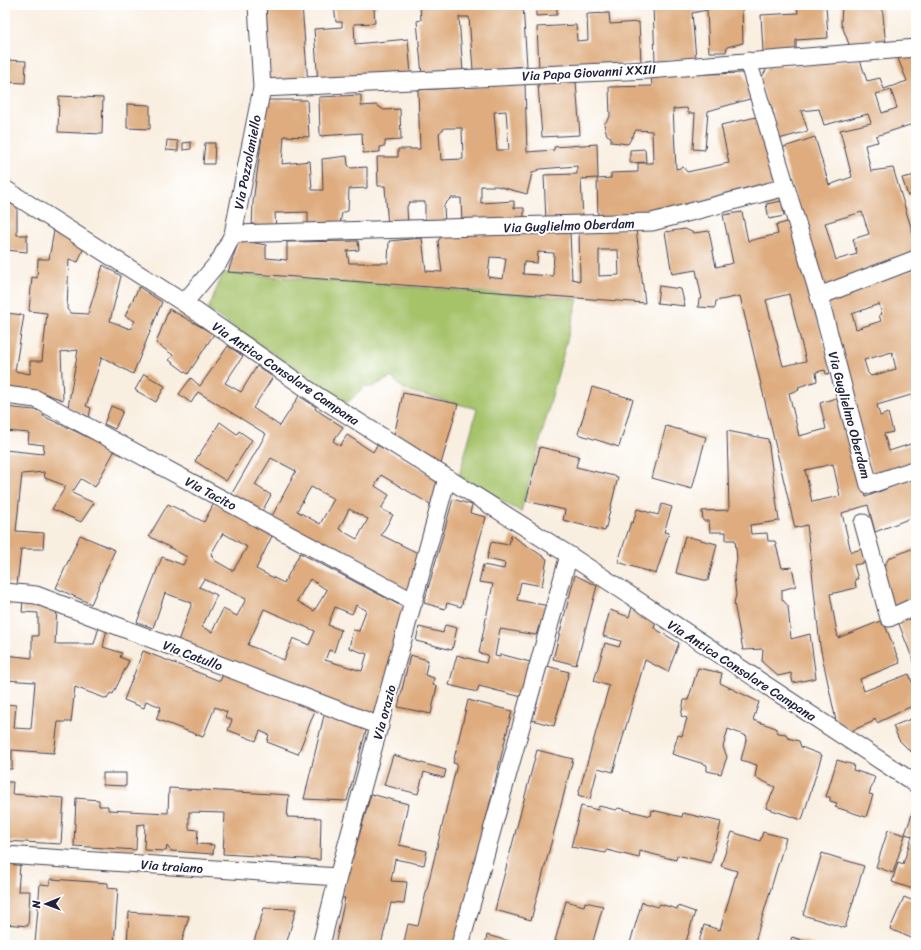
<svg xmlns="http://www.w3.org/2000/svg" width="921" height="950" font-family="Sriracha,sans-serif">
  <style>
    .green { fill: #a6c36a; stroke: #647252 }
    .building { fill: #deac7e; fill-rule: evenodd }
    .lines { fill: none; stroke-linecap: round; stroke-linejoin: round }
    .street-casing { stroke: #424154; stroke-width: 19 }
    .street { stroke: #fff; stroke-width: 17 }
    .labels { text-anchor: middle; stroke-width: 4; stroke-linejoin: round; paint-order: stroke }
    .street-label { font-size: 13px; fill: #22223b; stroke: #fff }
  </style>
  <rect width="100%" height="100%" fill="#fff"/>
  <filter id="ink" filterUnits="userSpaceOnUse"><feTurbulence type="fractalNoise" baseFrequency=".025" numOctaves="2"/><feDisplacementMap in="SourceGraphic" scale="8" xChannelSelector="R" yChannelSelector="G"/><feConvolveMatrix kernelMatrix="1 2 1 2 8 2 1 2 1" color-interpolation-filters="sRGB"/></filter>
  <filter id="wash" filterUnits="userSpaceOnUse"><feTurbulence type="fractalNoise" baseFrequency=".012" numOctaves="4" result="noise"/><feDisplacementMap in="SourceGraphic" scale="16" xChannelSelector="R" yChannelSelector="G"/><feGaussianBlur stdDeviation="0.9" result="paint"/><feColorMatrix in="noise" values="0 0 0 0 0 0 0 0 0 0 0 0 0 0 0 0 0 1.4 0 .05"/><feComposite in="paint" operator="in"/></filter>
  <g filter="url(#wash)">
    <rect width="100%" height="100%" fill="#f9efe1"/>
    <path class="green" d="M223,273L578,299L521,512L459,476L477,409L405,390L391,377L372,387L365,386L347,403L208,310Z"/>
    <g id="blocks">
      <path class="building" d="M266,5H302L308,84L269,85Z
        M334,5H378L374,9L375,23L354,24L355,44L408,39L411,75L318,83L314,29L342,27V22H336Z
        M420,5H523L527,66L473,70L469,17H459L463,72L422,75L417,21L421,20Z
        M536,5H557V15L536,16Z
        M622,5H640V7L622,8Z
        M653,5H742L743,43L727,47L726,52H709L707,10L692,13L696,58L655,62Z
        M797,5H826L828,38L796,40V51L763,52L761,15L798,13Z
        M842,5H882L886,46L850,47L841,23Z
        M609,13L610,24L639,22L641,63L539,69L537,27L576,25L577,41L588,40L587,14Z
        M913,52L916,60V97L914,98L916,104V123L876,136L878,142L865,145L871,171L893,168L913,234L916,233V255L823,292L781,148L815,137L829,185L852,177L840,130L871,123L868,114L824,125L819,109L801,111L808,131L779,139L772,109H768L760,80L768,67L860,60L867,81L880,78L884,89L907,81L897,56ZM891,90L897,108L882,113L876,94ZM862,212L869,234L853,239L857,254L836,260L825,223Z
        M5,60L26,61L25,83L5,82Z
        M743,73L753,98L708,111L705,150L693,149L695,113H688L687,108L673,109L676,169L683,167L687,172L729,163L721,125L761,116L782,185L656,212V217L598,219L597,179L611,178V173L638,172V163H653L652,131L636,130L628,144L611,142V137L607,135L604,124L610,117L609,87L652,86L651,76Z
        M576,82L580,135L542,137L538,84Z
        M525,84L527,152L554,150V147L597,144L598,178L581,179L583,220L546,222L544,175L577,174V166L540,169L532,173L527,194L497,186H481V203L514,201V208H524V224L462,226L461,198H451L444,205L445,226H425V202H409L407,207L408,227L388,228L385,186H378L377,157H398V149H420L418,90ZM506,111L509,150H497L494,112ZM445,128H462L463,159L441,160L439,133Z
        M361,95V106L376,105L384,110L400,109L401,140L385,141V146L380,147V152L363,153L362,133L320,136L319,97Z
        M59,96L103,98L102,134L58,132Z
        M267,100H307L309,137L284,136L282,164L310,161L312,190H323L322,159L347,156L348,165L351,168L367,167V188L349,189L348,211L342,213L339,228L308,229V212L275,213L276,231L252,228L253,202Z
        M127,104L150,105V129L127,128Z
        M167,140L178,141V151L166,150Z
        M191,142V149L183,150V143Z
        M205,143H215L214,164H203Z
        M645,149L646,162L630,163V150Z
        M916,175V193L908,196L902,178Z
        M5,201L17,207V235H27V252L5,250Z
        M782,201L784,216L769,219L766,204Z
        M742,212L748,241L778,234L776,225L791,221L832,373L826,374L825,370L816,372L817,381L798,387L799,390L789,393L799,436L826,429L820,403L842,396L866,497L915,477L916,482V516L875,532L868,505L842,513L851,552L865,548L869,562L854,565L858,579H855L856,588L830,594L838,638L883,620L900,663L860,679L864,691L909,674L916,692V704L877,723L875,718L872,722L851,731L836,721L820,646L807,525L795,528L740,296L716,301L715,308L698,307L699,299H702L696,270L672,274L665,232L685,229L694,233L709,231L716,267L733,263L723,215ZM789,294L806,361L783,366L766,300ZM833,464L840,496L812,502L805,470Z
        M636,229L645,303L228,272L239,240L266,245V258L287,260V242L358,241L359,250L347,251L349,263H388L389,241L422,238L426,271L442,272L438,241L443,235L570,232L572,279L580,281L579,230ZM599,250H618L619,275L599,276ZM538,252L554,253L553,276L523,274L524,262L537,263ZM490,257L506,258L503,279L488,277Z
        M54,231L84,247L78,262L69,259L67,309L70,313L88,314L103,265L121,276L110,321L130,329L135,321L125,316L139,287L162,302L133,374L102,357L86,406L91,408L89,417L68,407L78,350L61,352L63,400L43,393L5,391V313L24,315L15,371L30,374V361H42L47,313L29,311L32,277L37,278L38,259H49Z
        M916,269V291H914L916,299V411L911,395L877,405L880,416L888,413L893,432L884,434L889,451L914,443L916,437V461L873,475L826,299ZM879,304L882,314L879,315L881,321L856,329L852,314ZM892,352L896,369L871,376L868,373L864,360Z
        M659,286L681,289L685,306L657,303Z
        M169,309L214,334L188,374L169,360L173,355L156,343Z
        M228,346L243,356L225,383L241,392L257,366L273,377L253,408L280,426L299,396L316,407L315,409L343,427L333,441L340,446L347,435L373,452L377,445L440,479L433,506L381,475L375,486L389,495L381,509L393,515L381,535L420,554L409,593L271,518L296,471L271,458L255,485L271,495L260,515L231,495L266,434L198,392L191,403L179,394L191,378L200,386ZM311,487L334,499L320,524L297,511ZM349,509L368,519L357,539L339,529Z
        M144,374L165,386L156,402L135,390Z
        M592,387L633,399L619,447L578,434Z
        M403,393L458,404L441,464L394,436Z
        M111,406L123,411L115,429L104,424Z
        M5,407L44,411L43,416L115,450L95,487L81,479L72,493L94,503L81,522L52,509L66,486L45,478L44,472L22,474L16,531L44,533L43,549H21L17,585L5,583V450L43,454L44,445L28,443L29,433L5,431Z
        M916,419V432L912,421Z
        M220,422L237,434L239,431L252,440L226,481L195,461Z
        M666,426L706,437L692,489L652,478Z
        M727,431L768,439L779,521L750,525L751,534L767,533L768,541H775L782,568L792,567L796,586L782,590V599L788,606L791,639L810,634L816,678L793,683L791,673L778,676L762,662L763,649L743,650L734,603L736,595L734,577L737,559L735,540H726V532H710L709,521H703L702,511L729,510Z
        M540,447L579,456L576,467L618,477L605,531L563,520L565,510L526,501Z
        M453,499L472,505L470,513L486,517L461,607L447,603L445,609L424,603Z
        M214,503L273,534L256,569L284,583L300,553L405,608L376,721L178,641L192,603L165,593L153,628L137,622L162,557L183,565L187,557L149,536L168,504L204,522ZM223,533L247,547L233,571L214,560L211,554ZM204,579L246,599L237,616L223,609L212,632L202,627L217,595L199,587ZM310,579L327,590L314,611L297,601ZM356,605L366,610L359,631L353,630L349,648L367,654L362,671L325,660L329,650L334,652L341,630L328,625L335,607L352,614ZM264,609L315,631L309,645L293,638L284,660L248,645Z
        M662,504L672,507L664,532L669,533L656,574L618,562L631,522L633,523L637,509L658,515Z
        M80,535L115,550L91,604L56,588Z
        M511,535L547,559L542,586L521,582L517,600L549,606L545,627L539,626L536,635L500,629L495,656L500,657V654L530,662L522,697L479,686L477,692L449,685L457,655L486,663L488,655L479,653L493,584L479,582L483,565L504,569L505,563L487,559L491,542L509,545Z
        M685,536L717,544L708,581L676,573Z
        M916,547V597L890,608L883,568L889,558Z
        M575,575L597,586L576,665L553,659Z
        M5,596H8L6,646H5Z
        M23,601L57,608L55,644H94L99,627L107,629L103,647L122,653L120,657L129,661L113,694L110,693L107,699L75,687L71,722H58L54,753L12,750V769H5V704L16,705L14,728L31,729L35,682L5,680V655L32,658V636H38V613L22,612Z
        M633,604L658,616L654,628L679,643L668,672L645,660L613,772L598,768L590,799L578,795L609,686L594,681L605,643L619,647L621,641L603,636L610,610L629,617Z
        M916,611V668L897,619Z
        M445,625L457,628L452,650L416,641L419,627L443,633Z
        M143,651L220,681L224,672L316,708L298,754L267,742L269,735L260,731L256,741L228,730L232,720L225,717L227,712L215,707L203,737L156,719L161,707L146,701L144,708L124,700Z
        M410,655L428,660L425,675L434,678L433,685L437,686L431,714L398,707Z
        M547,666L569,672L554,726L532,720Z
        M698,668L722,673L720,683L759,702L753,720L776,728L778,733L786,734L788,738L799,741L801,747L822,755L802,820L766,808L775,787L755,777L757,765L741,760L747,736L728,729L723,747L727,757L721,774L707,771V765L672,754L678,735L682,736L687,718L681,716L684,700H688Z
        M468,700L512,711L456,945H418L404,942L408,924L418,926L457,764L453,763Z
        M325,711L367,727L347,801L304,799Z
        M916,717V750L911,752L899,740L893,726Z
        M537,750L573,759L531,920L495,910Z
        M393,755L446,770L444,778L424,772L418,794L384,785Z
        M837,760L854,765L853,770L875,777L869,794L873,795L866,817L835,807L837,803L830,801V797H826Z
        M103,773H126V786L103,785Z
        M5,782H13L12,794L64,798L61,844L5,841Z
        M169,788L289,795L287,817L321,818L320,860L223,854L225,813L189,812V829L198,830L197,844L214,845L213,854L171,851L167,846L166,851L144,850L145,824L137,825L136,850L74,846L76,798L99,800V806H108V810L168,813Z
        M371,794L408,804L399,845L427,851L424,865L395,859L391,881L407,882L404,904L391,903L381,945H335L345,898H341Z
        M916,803V890L892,882L898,862L903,864L912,836L905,834Z
        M581,806L598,810L599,806L616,810L618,808L651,816L652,810L682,817L683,813L721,822L711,863L677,855L676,860L640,851L639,858L607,850L606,853L571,847Z
        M888,830L905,835L893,873L876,867Z
        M732,832L760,841L763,832L786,838L754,945H698L704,925L720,930L737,871L721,866Z
        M822,853L864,866L845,928L803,915Z
        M5,864L20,865L18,891H30L28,926L5,924Z
        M51,879L108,883V888L118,889L114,945H54L35,944L40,884L50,885Z
        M904,897L916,902V940L890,929Z
        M566,901L584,906L585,902L603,906L592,945H583L576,943L575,945H570L555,941Z
        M642,902L658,907L660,904L677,909L678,906L695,912L685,945H638L630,943Z
        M264,908L296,909L286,945H253Z
        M129,912L189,916L181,945H127Z
        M487,935L522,945H485Z
        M792,937L816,945H789Z"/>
    </g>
  </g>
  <g filter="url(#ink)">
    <use href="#blocks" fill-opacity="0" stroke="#424154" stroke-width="1"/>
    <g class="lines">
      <g class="street-casing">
        <path id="street" d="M748,61L786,187
          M262,88L648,70L916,48
          M5,189L184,303L316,395L569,555L916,784
          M233,234L652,222L786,187L819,296L869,485L916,469
          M819,296L916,259
          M184,303L220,260L233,234L262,88L257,5
          M5,395L36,399L414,602
          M863,523L889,618L916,606
          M5,592L36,595L380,726
          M5,855L338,877
          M321,945L338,877L447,478
          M460,945L569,555"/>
      </g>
      <use href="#street" class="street"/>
    </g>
  </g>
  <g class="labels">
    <g class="street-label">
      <text transform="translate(589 72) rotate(-3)" y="5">Via Papa Giovanni XXIII</text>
      <text transform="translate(247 162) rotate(-79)" y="5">Via Pozzolaniello</text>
      <text transform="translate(569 225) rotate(-2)" y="5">Via Guglielmo Oberdam</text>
      <text transform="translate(286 373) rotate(34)" y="5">Via Antica Consolare Campana</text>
      <text transform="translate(850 415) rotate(75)" y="5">Via Guglielmo Oberdam</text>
      <text transform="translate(211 493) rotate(28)" y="5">Via Tacito</text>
      <text transform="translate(193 655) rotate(21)" y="5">Via Catullo</text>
      <text transform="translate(742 670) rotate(33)" y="5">Via Antica Consolare Campana</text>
      <text transform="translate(384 712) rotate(-75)" y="5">Via orazio</text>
      <text transform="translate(172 866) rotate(4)" y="5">Via traiano</text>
    </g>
  </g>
  <rect width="921" height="950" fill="none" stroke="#fff" stroke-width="20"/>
  <g transform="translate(46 904) rotate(269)" stroke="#ffffff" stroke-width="3" paint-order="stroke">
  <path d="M0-3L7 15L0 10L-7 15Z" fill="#22223b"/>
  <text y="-6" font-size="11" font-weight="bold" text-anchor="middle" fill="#22223b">N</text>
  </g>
</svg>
